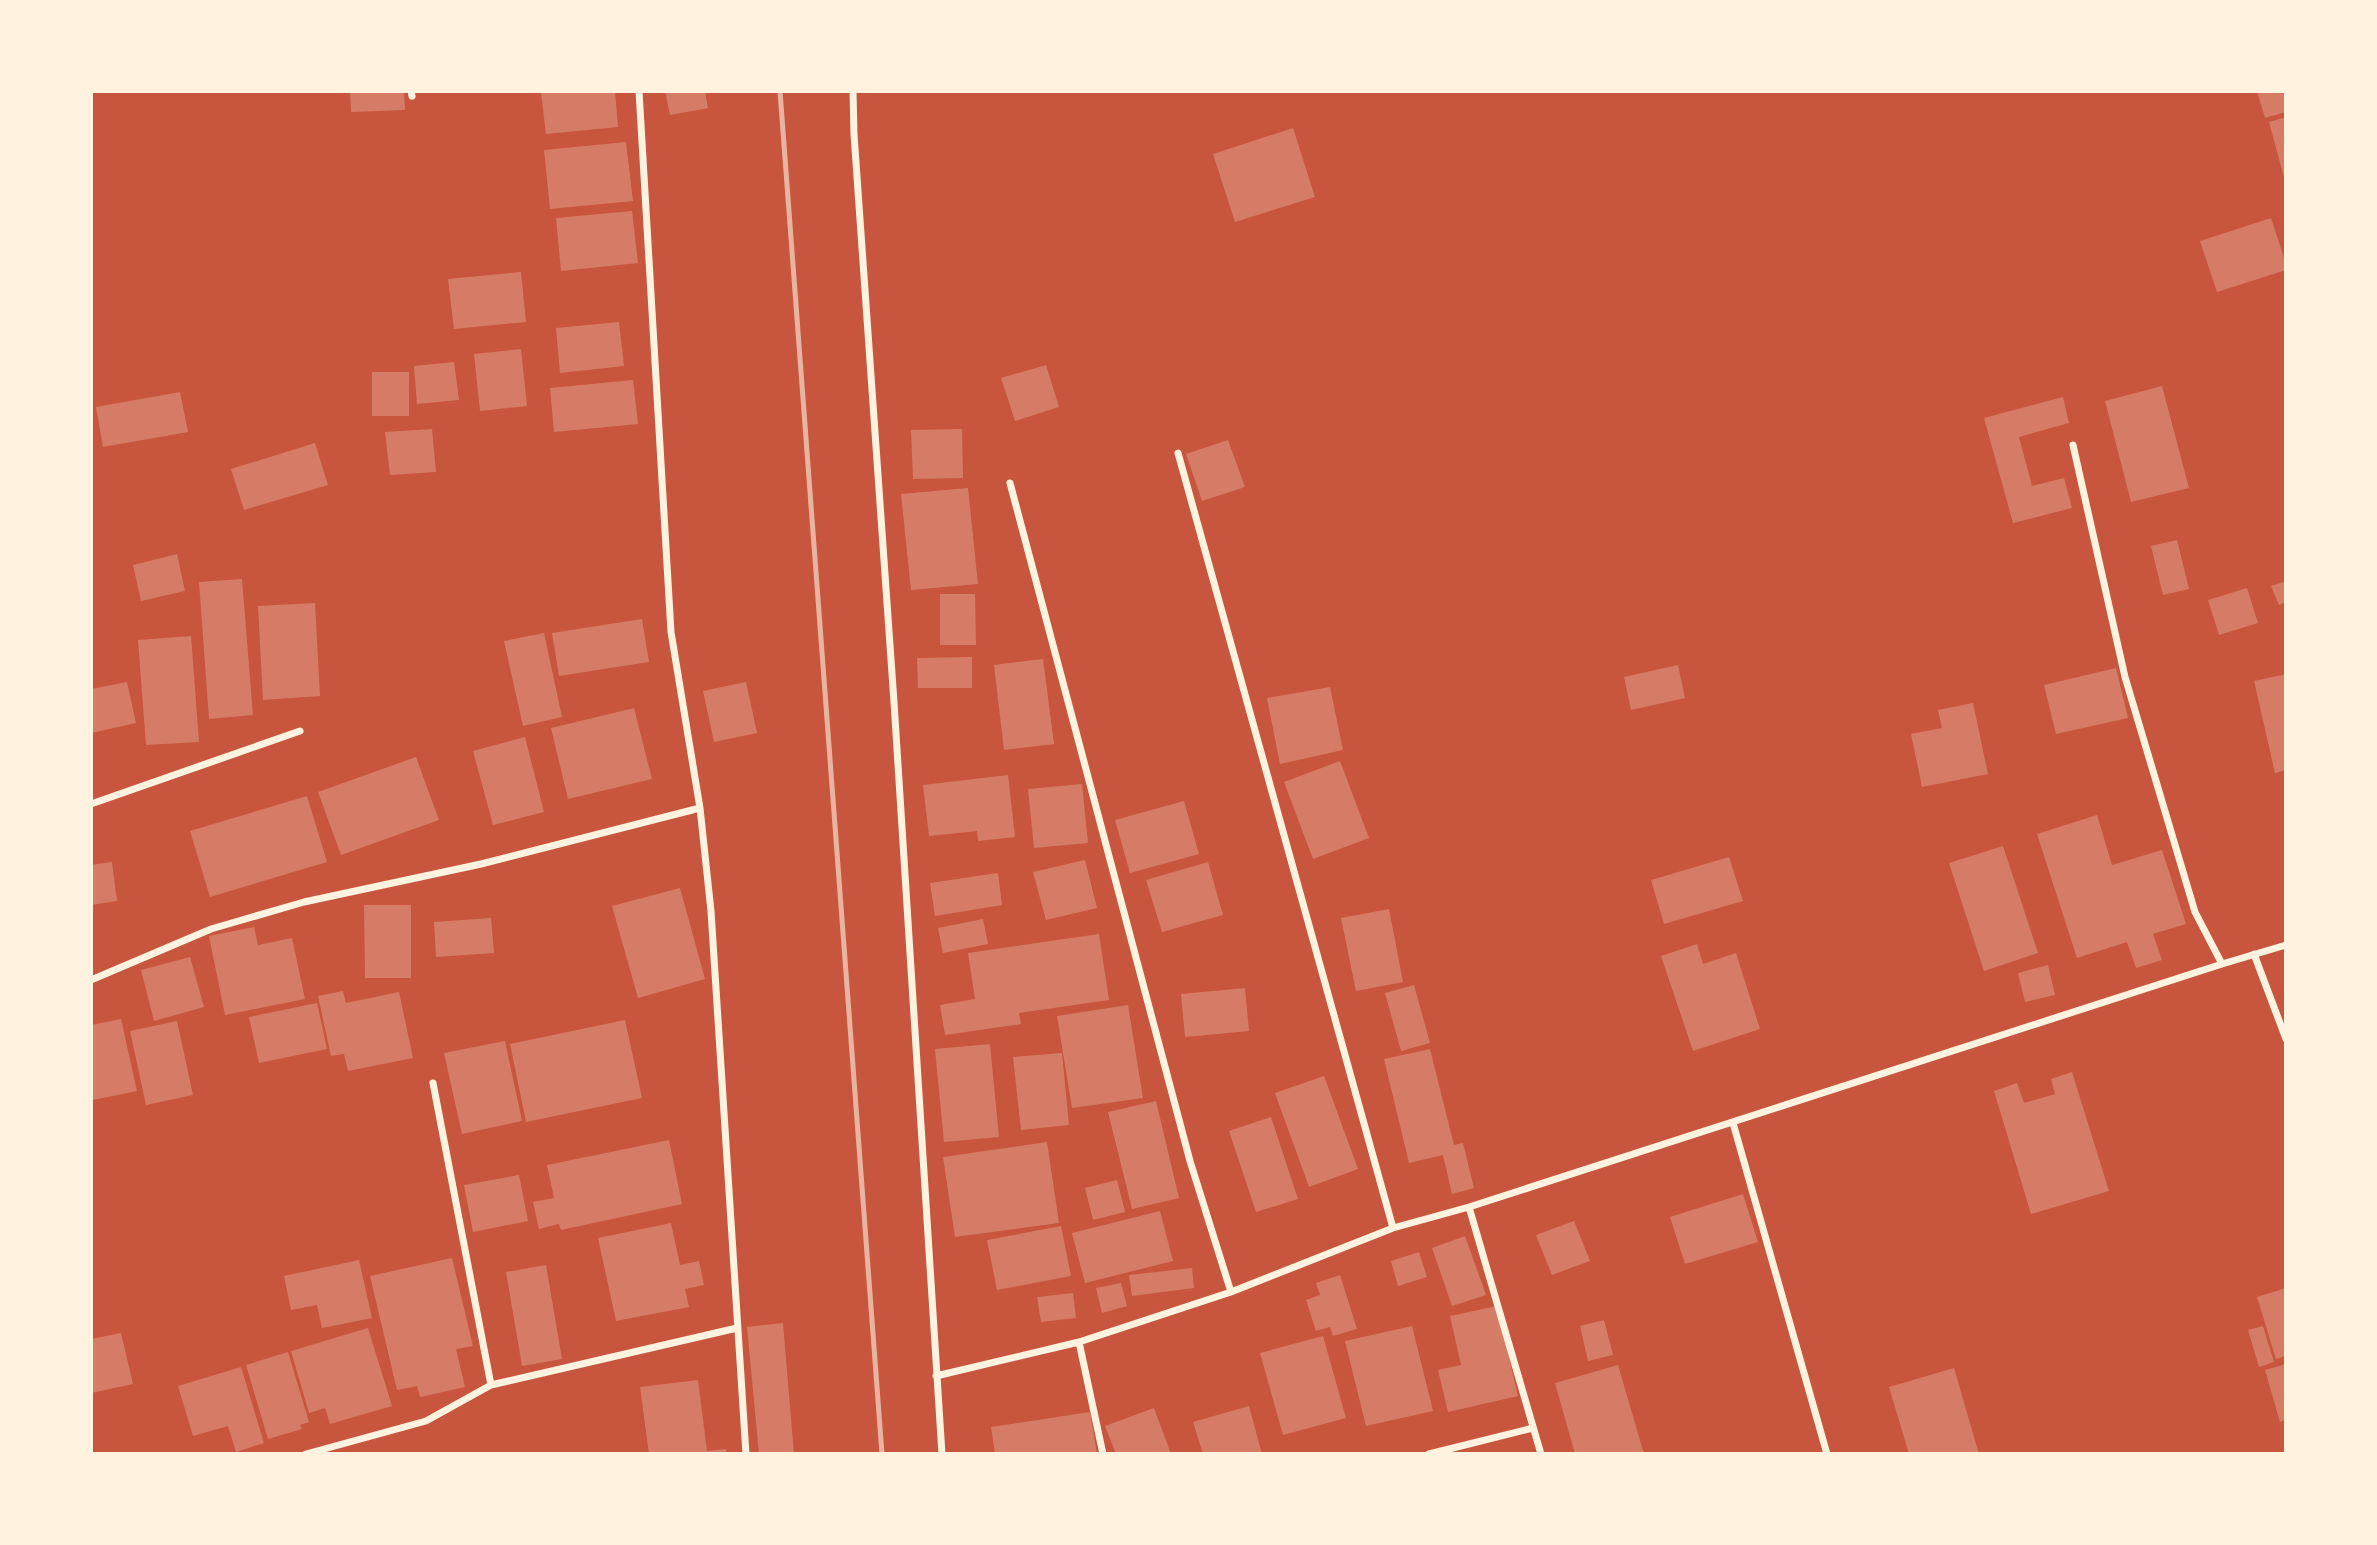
<svg xmlns="http://www.w3.org/2000/svg" width="2377" height="1545" font-family="'Zilla Slab',serif">
  <style>
    .building { fill: #d67c66 }
    .lines { fill: none; stroke-linecap: round; stroke-linejoin: round }
    .minor { stroke: #fff3e0; stroke-width: 7 }
    .rail { stroke: #e9b49f; stroke-width: 5 }
  </style>
  <rect width="100%" height="100%" fill="#c8553d"/>
  <path class="building" d="M350,91H404L405,110L351,112Z
    M564,91H615L618,127L546,134L541,93Z
    M665,91H705L708,108L670,115Z
    M2257,91H2286V112L2265,118Z
    M2286,117V180L2285,181L2269,122Z
    M1293,128L1315,197L1235,222L1213,154Z
    M626,142L633,201L550,209L544,150Z
    M632,211L638,263L561,271L556,218Z
    M2271,218L2286,264V270L2217,292L2200,241Z
    M521,272L526,322L454,329L448,279Z
    M619,322L624,366L560,373L556,328Z
    M521,349L527,406L480,411L474,354Z
    M454,362L459,400L417,404L414,366Z
    M1046,365L1059,407L1015,421L1001,378Z
    M372,372H409V416H372Z
    M633,380L638,424L554,432L550,388Z
    M2162,386L2189,488L2131,502L2105,401Z
    M180,392L188,432L103,447L96,407Z
    M2063,397L2069,423L2019,437L2032,486L2064,478L2072,508L2013,523L1984,418Z
    M432,429L436,472L390,475L385,432Z
    M962,429L963,478L913,479L911,430Z
    M1228,440L1245,487L1202,501L1186,454Z
    M315,443L328,485L244,510L231,469Z
    M968,488L978,584L911,590L901,494Z
    M2177,540L2189,589L2163,595L2151,546Z
    M177,554L185,591L141,601L133,565Z
    M242,579L253,715L209,719L199,582Z
    M2286,581V602L2279,605L2271,586Z
    M2247,588L2258,623L2219,635L2208,600Z
    M940,594H975L976,645H940Z
    M315,603L320,696L263,700L258,606Z
    M642,619L649,662L559,676L552,633Z
    M544,633L562,717L523,726L504,641Z
    M191,636L199,742L146,745L138,640Z
    M972,657V688H918L917,658Z
    M1043,659L1054,744L1004,750L994,665Z
    M1678,665L1685,698L1631,710L1624,677Z
    M2116,668L2128,718L2056,734L2044,685Z
    M2286,674V770L2275,773L2254,681Z
    M127,682L136,723L91,733V689Z
    M746,682L757,733L714,742L703,691Z
    M1330,687L1343,750L1280,764L1267,698Z
    M1973,703L1988,774L1922,787L1911,734L1942,728L1938,710Z
    M634,708L652,779L568,799L551,728Z
    M525,737L544,812L493,825L473,751Z
    M416,757L439,820L341,855L318,792Z
    M1340,761L1369,838L1313,859L1284,782Z
    M1008,775L1015,837L978,841L977,831L929,836L923,785Z
    M1082,784L1088,843L1034,848L1028,789Z
    M307,796L327,862L210,897L190,831Z
    M1184,801L1199,854L1130,873L1115,820Z
    M2097,815L2112,865L2162,850L2186,924L2153,934L2162,960L2136,968L2127,942L2077,958L2037,834Z
    M2003,846L2038,953L1984,971L1949,863Z
    M1729,857L1743,901L1664,924L1651,880Z
    M1085,860L1097,908L1046,920L1033,872Z
    M112,862L117,901L91,905V865Z
    M1208,862L1223,915L1162,932L1146,880Z
    M998,873L1002,905L935,916L930,883Z
    M680,888L705,979L638,998L612,906Z
    M364,905H411V978H365Z
    M1389,909L1403,982L1356,991L1341,918Z
    M491,918L494,953L436,957L434,922Z
    M983,919L988,944L943,953L938,928Z
    M254,927L258,945L292,938L305,999L225,1015L209,936Z
    M1099,934L1109,1000L1019,1013L1021,1024L945,1035L940,1005L975,999L968,953Z
    M1697,944L1703,964L1736,953L1760,1029L1693,1051L1661,956Z
    M190,957L204,1007L154,1021L141,970Z
    M2048,965L2055,995L2025,1002L2018,973Z
    M1414,985L1430,1043L1401,1051L1385,993Z
    M1245,988L1249,1031L1185,1037L1181,994Z
    M343,991L346,1003L399,992L413,1058L348,1071L344,1054L331,1056L318,996Z
    M317,1003L327,1049L259,1063L249,1017Z
    M1128,1005L1143,1098L1072,1108L1057,1016Z
    M121,1019L137,1091L93,1100L91,1091V1025Z
    M625,1020L642,1098L526,1122L510,1044Z
    M177,1021L193,1095L146,1105L130,1031Z
    M505,1041L522,1121L462,1134L444,1053Z
    M990,1044L999,1137L944,1142L935,1049Z
    M1430,1049L1454,1145L1463,1143L1474,1188L1452,1194L1443,1155L1409,1163L1384,1059Z
    M1062,1053L1069,1125L1021,1130L1013,1057Z
    M2072,1072L2109,1191L2031,1214L1994,1091L2017,1083L2024,1103L2055,1094L2051,1079Z
    M1324,1076L1358,1169L1309,1187L1275,1093Z
    M1156,1101L1179,1198L1132,1209L1108,1112Z
    M1271,1117L1298,1199L1256,1212L1229,1131Z
    M669,1140L682,1204L561,1230L559,1224L539,1229L533,1202L554,1198L547,1165Z
    M1047,1142L1059,1223L955,1237L943,1157Z
    M519,1175L528,1221L473,1232L464,1185Z
    M1117,1180L1125,1212L1093,1220L1085,1188Z
    M1743,1194L1758,1242L1685,1264L1670,1217Z
    M1160,1211L1173,1261L1085,1283L1072,1233Z
    M1574,1221L1590,1261L1552,1275L1536,1235Z
    M671,1223L680,1265L699,1261L704,1285L685,1289L689,1307L616,1321L598,1238Z
    M1061,1226L1071,1276L997,1290L987,1240Z
    M1465,1236L1486,1295L1452,1306L1432,1248Z
    M1419,1252L1427,1277L1398,1286L1391,1261Z
    M452,1258L473,1346L456,1349L465,1387L420,1397L417,1386L397,1390L370,1276Z
    M359,1260L372,1318L322,1328L317,1305L291,1310L284,1276Z
    M546,1265L562,1359L522,1366L506,1272Z
    M1192,1268L1194,1288L1132,1296L1129,1275Z
    M1340,1275L1357,1329L1333,1336L1330,1327L1316,1331L1306,1300L1320,1295L1316,1283Z
    M1121,1283L1127,1306L1102,1313L1096,1288Z
    M2286,1288V1356L2276,1359L2257,1297Z
    M1073,1293L1076,1318L1041,1322L1037,1297Z
    M1497,1306L1518,1396L1448,1412L1438,1370L1461,1365L1450,1316Z
    M1604,1320L1613,1355L1588,1361L1580,1326Z
    M783,1323L794,1454H759L747,1327Z
    M1412,1326L1433,1411L1366,1426L1345,1341Z
    M2263,1326L2274,1362L2259,1367L2248,1330Z
    M368,1328L392,1406L330,1424L325,1408L309,1413L291,1351Z
    M121,1333L133,1384L91,1393V1339Z
    M1323,1336L1346,1418L1283,1435L1260,1353Z
    M288,1352L309,1422L300,1425L302,1429L268,1439L246,1365Z
    M2286,1364V1420L2280,1422L2265,1370Z
    M1618,1365L1644,1454H1575L1555,1383Z
    M241,1367L264,1443L236,1452L228,1426L193,1436L178,1386Z
    M1954,1368L1979,1454H1909L1889,1387Z
    M698,1380L707,1451L726,1449L727,1454H649L640,1387Z
    M1249,1406L1262,1454H1203L1193,1422Z
    M1154,1408L1171,1454H1116L1105,1426Z
    M1090,1412L1097,1454H995L991,1427Z"/>
  <g class="lines">
    <path class="minor" d="M411,91L412,96
      M639,91L671,632L700,808L711,911L746,1454
      M853,91L854,134L894,702L942,1454
      M2073,445L2125,677L2195,912L2222,964
      M1178,453L1393,1228
      M1010,483L1190,1161L1231,1292
      M91,804L300,731
      M2254,954L2286,1039
      M91,980L211,929L304,902L481,864L700,808
      M433,1083L491,1385
      M1733,1123L1827,1454
      M1469,1207L1541,1454
      M1079,1342L1103,1454
      M936,1376L1079,1342L1231,1292L1393,1228L1469,1207L2222,964L2286,945
      M306,1454L426,1421L491,1385L737,1328
      M1429,1454L1533,1428"/>
    <path class="rail" d="M780,91L882,1454"/>
  </g>
  <rect width="2377" height="1545" fill="none" stroke="#fff3e0" stroke-width="186"/>
</svg>
